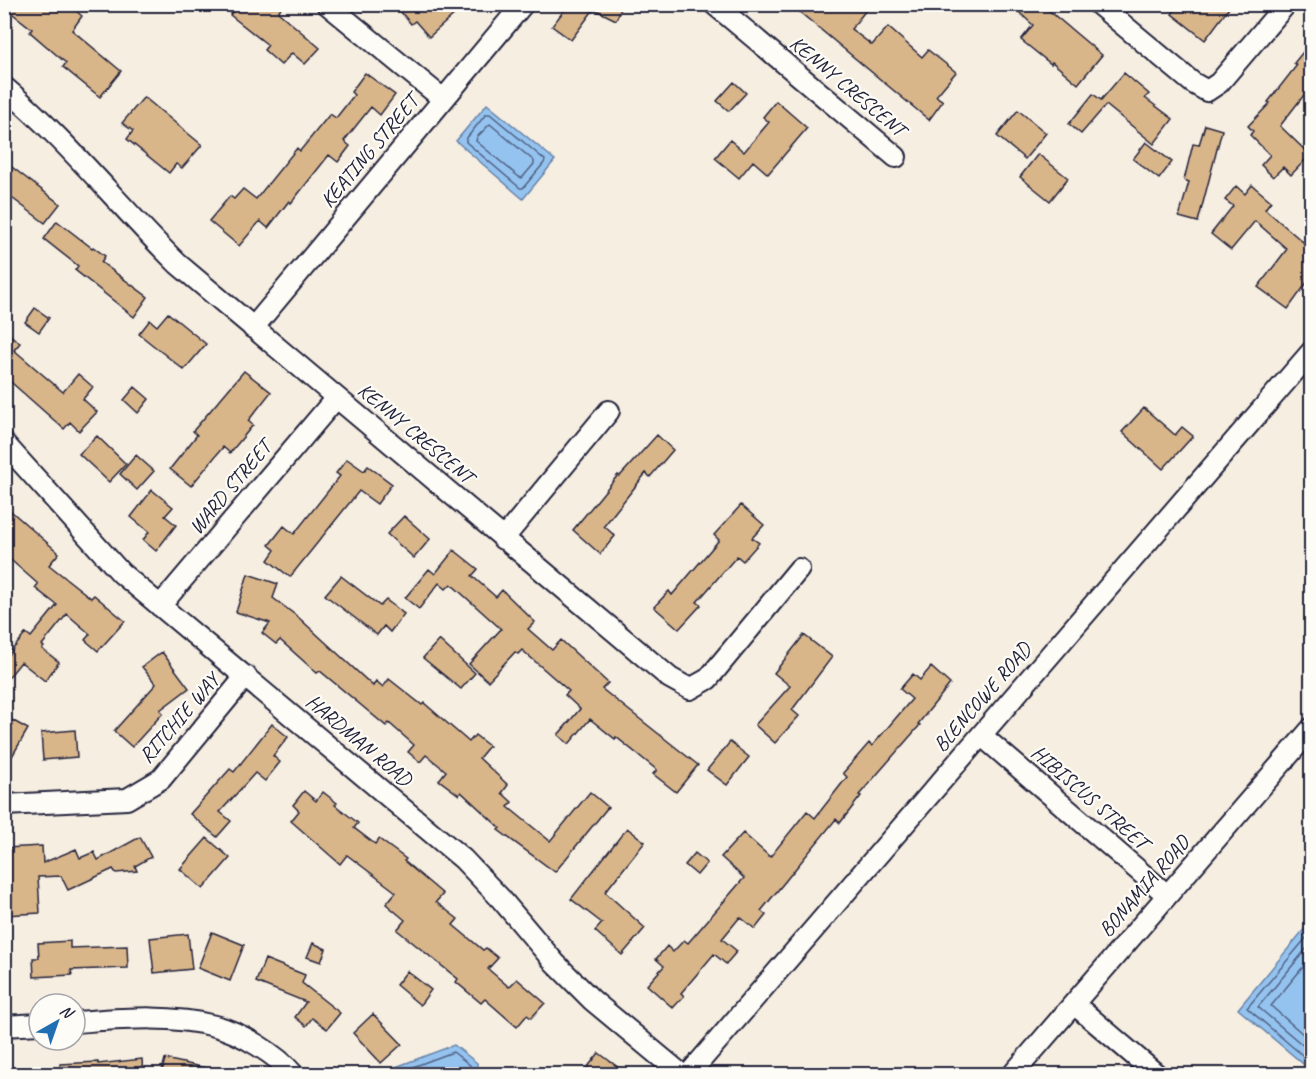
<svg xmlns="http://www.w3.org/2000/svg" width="1316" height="1079" font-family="Caveat,sans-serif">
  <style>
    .water { fill: #95c3f0; stroke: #6783a8; stroke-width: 1.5 }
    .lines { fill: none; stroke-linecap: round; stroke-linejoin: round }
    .shore { stroke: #506283; stroke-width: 1.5 }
    .building { fill: #d9b58a; stroke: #22223b; stroke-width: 1.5 }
    .minor-casing { stroke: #22223b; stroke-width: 24 }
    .minor { stroke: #fdfcf7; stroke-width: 20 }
    .labels { text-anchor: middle; stroke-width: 4.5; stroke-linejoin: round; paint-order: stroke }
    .street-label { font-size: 21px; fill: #22223b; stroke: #fdfcf7 }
  </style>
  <rect width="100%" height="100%" fill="#f6eee1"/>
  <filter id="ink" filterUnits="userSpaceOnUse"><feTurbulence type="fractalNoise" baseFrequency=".0167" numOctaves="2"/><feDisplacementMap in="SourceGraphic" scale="12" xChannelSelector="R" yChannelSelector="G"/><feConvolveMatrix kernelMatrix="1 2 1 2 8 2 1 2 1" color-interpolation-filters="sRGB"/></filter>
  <g filter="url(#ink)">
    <path class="water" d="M487,104L555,160L523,199L456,141Z
      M1311,921L1312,1064L1308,1068L1238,1009Z
      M454,1045L477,1063V1074H377Z"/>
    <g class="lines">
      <path class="shore" d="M486,114H490L545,160L544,163L523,188H520L466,142V139Z
        M490,124L534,161V164L522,178L519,177L476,141L477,137Z
        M1312,931L1247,1008L1308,1060L1312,1061
        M1312,942L1258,1007L1312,1053
        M1312,956L1271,1006L1312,1042
        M394,1074L453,1052L470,1065L471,1074"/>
    </g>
    <path class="building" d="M4,4H68L82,16L72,30L121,71L100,97L63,67L66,63L30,32L32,29L4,7Z
      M239,4H284L278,12L320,48L305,64L292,53L281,65L264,50L268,45L230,15Z
      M394,4H466L429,37L415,21L411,24Z
      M569,4H623L616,20L594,9L571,40L552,26Z
      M790,4H859L866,10L851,29L872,45L888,27L922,57L928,50L956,72L936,96L943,101L929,120Z
      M1010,4H1041L1102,55L1078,84L1052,62L1051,64L1021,40L1033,25Z
      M1179,4H1232L1205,40L1172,14Z
      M1311,42V86L1280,126L1310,155L1291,175L1283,167L1273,177L1261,165L1270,155L1250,135L1253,131L1248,126L1270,103L1268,102L1297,65L1294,63Z
      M365,73L395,95L380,115L371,107L344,141L350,146L338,162L329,155L291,203L289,201L268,228L260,221L239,246L209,221L230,196L234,199L243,189L256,199L297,148L300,151L330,114L336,118L354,95L351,92Z
      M1124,73L1149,94L1145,98L1173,119L1154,144L1106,105L1081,134L1069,124L1093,94L1101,100Z
      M734,82L746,93L729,111L717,101Z
      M144,97L202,145L182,168L176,164L169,173L127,139L133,131L122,123Z
      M776,101L807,128L768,174L753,161L739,178L715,158L730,140L744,152L769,122L763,117Z
      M1018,110L1046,133L1025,159L997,136Z
      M1205,125L1222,130L1198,222L1179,217L1189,182L1184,180L1193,144L1199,145Z
      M1146,142L1172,162L1159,179L1133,159Z
      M1038,154L1068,178L1050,201L1020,177Z
      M4,161L60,204L45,223L4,192Z
      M1252,185L1271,201L1265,209L1303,242L1311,233V277L1288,309L1258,287L1287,249L1255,221L1231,250L1211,234L1233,206L1225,200L1236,186L1245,194Z
      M57,221L92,248L93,247L105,256L101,262L148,297L134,317L75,270L78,266L44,239Z
      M35,308L49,318L39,332L25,322Z
      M168,313L206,344L184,370L139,334L150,320L157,326Z
      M4,330L20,343L14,350L63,392L78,374L93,387L83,399L97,412L79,431L70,422L64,429L4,376Z
      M244,371L271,392L248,421L253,425L230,453L223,447L191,486L170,469L197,435L193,431Z
      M135,387L149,399L138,413L124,400Z
      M1144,408L1175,435L1182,427L1193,436L1163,469L1122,432Z
      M657,435L673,450L650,477L646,473L604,526L615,536L600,554L573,530L618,475L620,476Z
      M97,436L126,464L109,482L79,454Z
      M136,455L154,471L137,490L120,474Z
      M347,459L364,471L368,466L392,484L377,504L359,491L290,577L268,560L275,550L269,545L284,526L294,534L340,476L336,473Z
      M152,490L173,507L165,516L176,525L156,551L143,540L149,532L131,517Z
      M4,505L59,553L49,565L91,598L94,595L125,621L98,651L85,640L90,634L67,614L42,645L44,647L42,649L59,662L45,681L21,662L4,683V660L26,633L31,637L57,605L35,588L38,584L4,554Z
      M741,505L764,525L752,538L759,543L743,561L737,556L697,602L701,605L679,629L654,607L669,591L672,595L719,540L714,535Z
      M404,516L430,539L414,558L387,534Z
      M454,550L478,569L472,576L496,597L502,590L535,622L528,629L552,650L561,640L608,683L602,689L698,765L676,792L653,774L657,770L616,737L615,739L590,719L569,744L558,735L580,709L565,695L569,691L522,650L518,654L515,652L488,681L469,664L501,629L451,584L446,589L439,583L419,609L405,598L429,569L435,574Z
      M248,574L278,584L273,598L298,617L373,686L376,681L383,687L389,679L422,705L424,703L469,742L475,735L489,746L479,758L508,785L502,793L512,802L508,807L550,841L590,792L608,807L555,872L498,830L500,828L461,792L459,795L439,780L446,771L426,755L420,762L408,752L414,745L389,723L386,726L320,671L317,673L280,640L276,644L262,633L270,623L236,612Z
      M341,576L380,606L386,600L404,614L390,632L384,626L377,635L325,595Z
      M804,635L832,657L792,710L799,716L775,743L755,725L790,686L774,673Z
      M439,640L475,673L461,689L423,658Z
      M162,652L189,688L160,710L163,713L132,747L114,731L156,684L142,667Z
      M931,667L950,684L918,724L920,725L859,795L861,796L840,823L836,819L761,911L766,915L755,929L740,917L722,939L737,951L726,964L714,954L681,993L684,996L673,1008L647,985L664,966L656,959L667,946L673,952L684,940L688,943L744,878L721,857L743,833L770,857L807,811L815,818L847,777L843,773L869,743L872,746L912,699L900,689L913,674L920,680Z
      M10,719L28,729L4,770V730Z
      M272,724L288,737L273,756L280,762L265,781L255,773L220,812L231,821L217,837L190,814L230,769L234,772Z
      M75,730L77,757L43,760L41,733Z
      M730,742L749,757L727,785L707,770Z
      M304,791L316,801L323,792L337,803L335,805L358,823L354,828L375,844L379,839L406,859L404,861L443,894L436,902L458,919L453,925L483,950L486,948L498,958L488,969L509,987L517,979L545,1003L531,1018L527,1015L517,1027L485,999L481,1003L456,982L458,979L397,930L405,920L386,904L396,892L347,855L340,864L291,821L299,811L293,805Z
      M627,828L645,842L605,892L645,928L622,955L595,931L602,923L571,899Z
      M140,837L151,857L135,866L137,871L116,873L113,869L68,890L61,876L38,877L40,913L4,915V897H8L5,848L42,846L43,863L76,849L80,858L94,852L98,860Z
      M207,838L230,858L203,889L180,869Z
      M695,853L707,863L697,875L685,865Z
      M212,932L244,945L230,981L198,968Z
      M188,934L192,969L154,973L150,938Z
      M70,941V948L127,946L128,968L71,970L72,975L34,977L33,958H39L38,943Z
      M313,943L326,949L321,962L307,957Z
      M265,959L305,975L302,983L340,1013L327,1029L312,1018L306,1026L295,1017L306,1002L256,982Z
      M407,971L431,990L420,1005L396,985Z
      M373,1014L402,1044L381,1063L353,1033Z
      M599,1053L627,1074H582Z
      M142,1059L143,1074H60V1064L98,1062V1064Z
      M165,1059L211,1069V1074H161Z"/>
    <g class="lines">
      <g class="minor-casing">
        <path id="minor" d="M327,4L443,99
          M714,4L896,157
          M1098,4L1193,83L1207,91L1219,83L1286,4
          M4,87C68,141 119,206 178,264L670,678L690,689L708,679L799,569
          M253,328L523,4
          M4,443L121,573L463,859L501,899L555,963L592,1000L681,1074
          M503,539L609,411
          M160,606L336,398
          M981,735L1167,895
          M4,805L127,799L161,779L246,676
          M1074,1004L1156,1074
          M75,1022C120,1019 170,1014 215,1026C240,1032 277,1055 293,1074
          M4,1026L39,1024
          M689,1074L1312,351
          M1013,1074L1312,728"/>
      </g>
      <use href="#minor" class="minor"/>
    </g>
  </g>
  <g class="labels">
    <g class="street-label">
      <text transform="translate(848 86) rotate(40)" y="7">KENNY CRESCENT</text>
      <text transform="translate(369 151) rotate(-50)" y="7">KEATING STREET</text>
      <text transform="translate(416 433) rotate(40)" y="7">KENNY CRESCENT</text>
      <text transform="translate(230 487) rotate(-50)" y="7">WARD STREET</text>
      <text transform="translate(982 697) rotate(-49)" y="7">BLENCOWE ROAD</text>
      <text transform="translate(179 718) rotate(-49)" y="7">RITCHIE WAY</text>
      <text transform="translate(359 740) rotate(40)" y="7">HARDMAN ROAD</text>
      <text transform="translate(1090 797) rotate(41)" y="7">HIBISCUS STREET</text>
      <text transform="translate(1144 886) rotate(-49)" y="7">BONAMIA ROAD</text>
    </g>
  </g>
  <rect width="1316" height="1079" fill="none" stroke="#fdfcf7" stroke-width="24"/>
  <rect x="12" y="12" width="1292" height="1055" fill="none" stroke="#22223b" stroke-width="2" filter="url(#ink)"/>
  <g transform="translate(57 1022) rotate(40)"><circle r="28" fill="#fdfcf7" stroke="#a5a5ac" stroke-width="1.5"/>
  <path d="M0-4.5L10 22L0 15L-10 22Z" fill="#1f6fb2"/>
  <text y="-9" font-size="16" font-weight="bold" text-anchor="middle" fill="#22223b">N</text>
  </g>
</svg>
